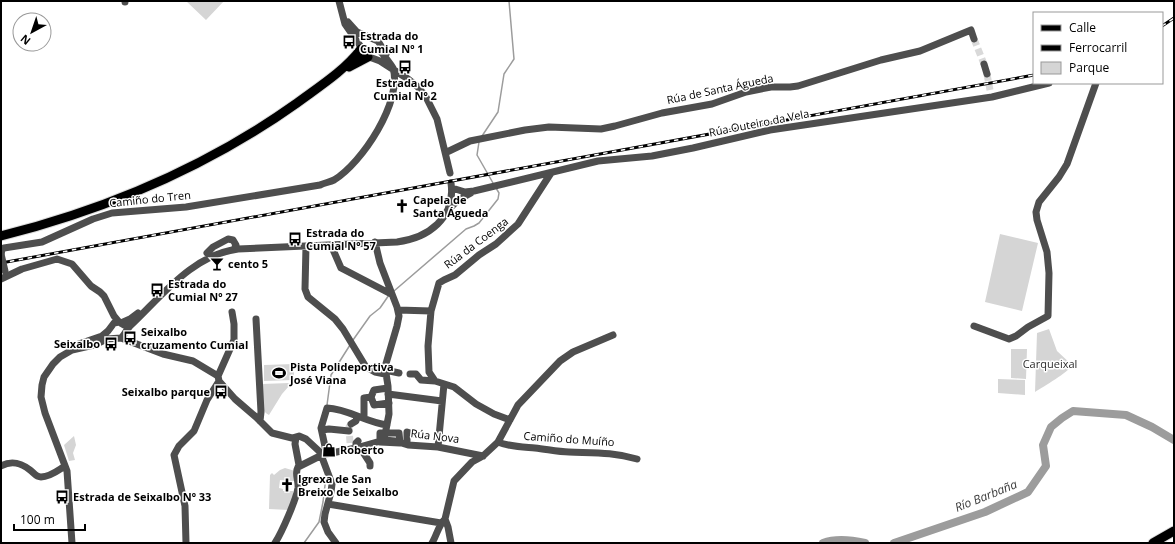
<svg xmlns="http://www.w3.org/2000/svg" width="1175" height="544" font-family="'Open Sans',sans-serif">
  <style>
    .green { fill: #d5d5d5 }
    .lines { fill: none; stroke-linecap: round; stroke-linejoin: round }
    .stream { stroke: #9c9c9c; stroke-width: 1.5 }
    .river { stroke: #9c9c9c; stroke-width: 8 }
    .minor-tunnel { stroke: #d9d9d9; stroke-width: 7; stroke-dasharray: 7 3.5; stroke-linecap: butt }
    .major-casing { stroke: #dbdbdb; stroke-width: 11 }
    .minor { stroke: #4e4e4e; stroke-width: 7 }
    .major { stroke: #000; stroke-width: 9 }
    .rail-casing { stroke: #000; stroke-width: 3 }
    .rail { stroke: #fff; stroke-width: 1.5; stroke-dasharray: 4.5; stroke-linecap: butt }
    .minor-bridge { stroke: #4e4e4e; stroke-width: 7 }
    .labels { text-anchor: middle; stroke-width: 3; stroke-linejoin: round; paint-order: stroke }
    .poi-label { font-size: 11px; font-weight: bold; fill: #000; stroke: #fff; text-anchor: start }
    .street-label { font-size: 11px; fill: #000; stroke: #fff }
    .park-label { font-size: 11px; fill: #2c2c2c; stroke: #fff }
    .water-label { font-size: 12px; font-style: italic; fill: #3d3d3d; stroke: #fff }
  </style>
  <rect width="100%" height="100%" fill="#fff"/>
  <path class="green" d="M186,1H224L206,20Z
    M1000,234L1038,243L1022,311L985,302Z
    M1049,329L1057,351L1072,365C1068,373 1044,386 1035,392L1037,333Z
    M1011,349H1027L1026,379L1011,378Z
    M294,364V380L264,381V365Z
    M998,379L1025,380V395L998,393Z
    M289,383V386L282,394L269,415C259,411 262,393 262,384Z
    M74,436L76,445L73,453L75,460L69,461L64,445Z
    M285,468L295,471L294,481L280,480L279,488L283,489V491H293V496L289,510L269,509L270,475L272,473L274,475L280,470Z"/>
  <g class="lines">
    <path class="stream" d="M482,136L498,112L504,74L514,59L509,1
      M479,142L477,155L493,183
      M394,291L466,229L474,226L479,223L498,199L499,193L496,188
      M353,340L370,316L380,308L389,295
      M327,405L331,375L350,345
      M304,543L319,522L323,502L326,477"/>
    <path class="river" d="M823,543C836,538 852,540 865,543
      M894,543L985,512L1028,492L1046,466L1043,445L1051,427L1062,418L1073,411L1126,415L1152,427L1174,440"/>
    <path class="minor-tunnel" d="M974,39L984,64
      M987,74L990,90
      M350,443L349,427L351,424"/>
    <g class="major-casing">
      <path id="major" d="M349,67L368,57
        M1,236C108,209 207,167 297,103C320,86 344,71 361,49
        M1153,543L1174,531"/>
    </g>
    <path class="minor" d="M339,1L345,24L361,47L364,55L380,61L408,79L418,87L426,97L437,119L450,173
      M125,2V1
      M348,22L357,32L378,41L386,54
      M984,64L987,74
      M447,152L470,141L525,130L549,127L601,129L615,126L662,113L712,104L746,92L771,87H790L798,86L881,60L920,51L971,30L974,39
      M452,188L465,192L474,191L598,161L652,156L693,148L770,130L992,97L1049,83
      M449,209L458,200L471,193
      M375,242L380,263L397,307L399,316L397,326L385,367L388,386L389,414L384,440
      M331,245L341,268L391,294
      M306,246L305,289L308,297L335,319L343,329L366,367L375,372L385,374
      M207,253L213,247L228,239L233,240L236,245L235,247
      M1,254L2,250L4,248L42,242L93,219L112,213L186,207L320,185C324,183 330,182 334,180C362,163 403,101 393,68C392,66 383,54 380,51
      M1,279L22,269L57,259L72,264L91,286L100,292L104,296L114,316L119,322
      M398,310L431,311
      M256,319L261,412L260,421
      M121,323L130,319L138,313
      M974,326L1009,339L1016,336L1028,327L1048,316L1049,273L1047,252L1037,220L1036,212L1039,202L1059,177L1067,164L1096,83
      M121,338C125,335 126,330 130,326C162,296 192,255 238,249L397,242C428,238 456,218 451,183
      M73,346L102,336L108,331L114,323L119,322L124,325
      M385,370L399,373
      M410,374H416L421,380L435,381
      M218,376L234,340V324L232,312
      M388,394L442,401
      M371,397L374,405L389,403
      M364,418V398L371,397L374,390L388,388
      M510,420L494,414L476,404L454,387L435,381L429,372L428,346L431,311L439,283L444,280L455,275L479,255L496,244L518,224L551,173
      M351,424L356,421L357,417
      M322,430L329,429L349,431
      M380,433H399L400,443L380,442Z
      M296,437L295,444L299,465
      M358,441L356,443V448L361,449L370,463V466
      M498,442C510,447 523,447 535,448C546,449 558,452 569,452C594,453 613,452 637,459
      M407,444V432L413,434
      M438,447L444,384
      M322,455L326,451L321,428L327,408C348,409 366,422 387,425
      M1,466C12,460 21,463 30,470C34,473 36,477 41,477C49,477 56,472 62,468
      M328,504L441,523
      M445,519L448,527L451,543
      M72,543L67,471L45,413L41,397L42,385L44,377L53,364L60,357L72,350L94,345L107,339L121,338L163,354L193,361L218,376L219,381L235,399L256,417L272,433L292,438L299,436L306,439L320,452L332,484L331,492L325,514L324,522L328,532L336,543
      M186,543L185,506L174,455L179,446L194,431L207,400L219,381
      M275,543C282,532 296,500 298,488C299,480 294,474 298,467L322,455L356,448L384,440L395,441L408,445L438,447L483,456
      M432,543C437,535 438,526 445,519L454,481L472,462L483,456L498,442L518,405L560,361L573,352L613,335"/>
    <use href="#major" class="major"/>
    <g class="rail-casing">
      <path id="rail" d="M1162,26L1174,18
        M1,263L1034,75"/>
    </g>
    <use href="#rail" class="rail"/>
    <path class="minor-bridge" d="M1,254L5,271"/>
  </g>
  <defs>
    <g id="bus-bare" transform="scale(1.08)"><path d="M-5-6H5V4H4V6H2V4H-2V6H-4V4H-5ZM-3.5-4V0h7V-4ZM-3.5 1.2v1.5H-2V1.2ZM2 1.2v1.5H3.5V1.2Z" fill="#000" stroke="#fff" stroke-width="2.5" paint-order="stroke"/></g>
    <g id="church-bare" transform="scale(1.08)"><path d="M-1.2-6h2.4v3.5h3.3v2.4h-3.3V6h-2.4V-.1h-3.3v-2.4h3.3Z" fill="#000" stroke="#fff" stroke-width="2.5" paint-order="stroke"/></g>
    <g id="bar-bare" transform="scale(1.08)"><path d="M-6-5H6L.8 .8V4.5H3.5V6h-7V4.5H-.8V.8Z" fill="#000" stroke="#fff" stroke-width="2.5" paint-order="stroke"/></g>
    <g id="stadium-bare" transform="scale(1.08)"><path d="M0-5a6.5 5 0 1 0 0 10a6.5 5 0 1 0 0-10ZM-3.5-1.8h7v3.6h-7Z" fill="#000" stroke="#fff" stroke-width="2.5" paint-order="stroke"/></g>
    <g id="shop-bare" transform="scale(1.08)"><path d="M-5-2.5h2.3a2.7 3.5 0 0 1 5.4 0H5L5.5 6h-11ZM-1.5-2.5h3a1.5 2.3 0 0 0-3 0Z" fill="#000" stroke="#fff" stroke-width="2.5" paint-order="stroke"/></g>
  </defs>
  <g fill-rule="evenodd">
    <use href="#bus-bare" x="349" y="42"/>
    <use href="#bus-bare" x="405" y="67"/>
    <use href="#church-bare" x="402" y="206"/>
    <use href="#bus-bare" x="295" y="239"/>
    <use href="#bar-bare" x="217" y="264"/>
    <use href="#bus-bare" x="157" y="290"/>
    <use href="#bus-bare" x="130" y="338"/>
    <use href="#bus-bare" x="111" y="344"/>
    <use href="#stadium-bare" x="279" y="373"/>
    <use href="#bus-bare" x="221" y="392"/>
    <use href="#shop-bare" x="329" y="450"/>
    <use href="#church-bare" x="287" y="485"/>
    <use href="#bus-bare" x="62" y="497"/>
  </g>
  <g class="labels">
    <g class="poi-label">
      <text x="360" y="40">Estrada do<tspan x="360" dy="13">Cumial Nº 1</tspan></text>
      <text x="405" y="87" text-anchor="middle">Estrada do<tspan x="405" dy="13">Cumial Nº 2</tspan></text>
      <text x="413" y="204">Capela de<tspan x="413" dy="13">Santa Águeda</tspan></text>
      <text x="306" y="237">Estrada do<tspan x="306" dy="13">Cumial Nº 57</tspan></text>
      <text x="228" y="268">cento 5</text>
      <text x="168" y="288">Estrada do<tspan x="168" dy="13">Cumial Nº 27</tspan></text>
      <text x="141" y="336">Seixalbo<tspan x="141" dy="13">cruzamento Cumial</tspan></text>
      <text x="100" y="348" text-anchor="end">Seixalbo</text>
      <text x="290" y="371">Pista Polideportiva<tspan x="290" dy="13">José Viana</tspan></text>
      <text x="210" y="396" text-anchor="end">Seixalbo parque</text>
      <text x="340" y="454">Roberto</text>
      <text x="298" y="483">Igrexa de San<tspan x="298" dy="13">Breixo de Seixalbo</tspan></text>
      <text x="73" y="501">Estrada de Seixalbo Nº 33</text>
    </g>
    <g class="street-label">
      <text transform="translate(720 89) rotate(-12)" y="4">Rúa de Santa Águeda</text>
      <text transform="translate(759 123) rotate(-11)" y="4">Rúa Outeiro da Vela</text>
      <text transform="translate(150 199) rotate(-6)" y="4">Camiño do Tren</text>
      <text transform="translate(476 243) rotate(-37)" y="4">Rúa da Coenga</text>
      <text transform="translate(435 436) rotate(7)" y="4">Rúa Nova</text>
      <text transform="translate(569 439) rotate(4)" y="4">Camiño do Muíño</text>
    </g>
    <g class="park-label">
      <text x="1050" y="368">Carqueixal</text>
    </g>
    <g class="water-label">
      <text transform="translate(986 496) rotate(-22)" y="4">Río Barbaña</text>
    </g>
  </g>
  <rect width="1175" height="544" fill="none" stroke="#000000" stroke-width="4"/>
  <rect x="1033" y="12" width="130" height="72" fill="#ffffff" stroke="#999999"/>
  <rect x="1041" y="25" width="20" height="6" fill="#000000" stroke="#999999"/>
  <text x="1069" y="32" font-size="12" fill="#000000">Calle</text>
  <rect x="1041" y="45" width="20" height="6" fill="#000000" stroke="#999999"/>
  <text x="1069" y="52" font-size="12" fill="#000000">Ferrocarril</text>
  <rect x="1041" y="62" width="20" height="12" fill="#d5d5d5" stroke="#999999"/>
  <text x="1069" y="72" font-size="12" fill="#000000">Parque</text>
  <g transform="translate(32 32) rotate(220)"><circle r="19" fill="#ffffff" stroke="#999999"/>
  <path d="M0-3L7 15L0 10L-7 15Z" fill="#000000"/>
  <text y="-6" font-size="11" font-weight="bold" text-anchor="middle" fill="#000000">N</text>
  </g>
  <path d="M14 524v6h71v-6" fill="none" stroke="#000000" stroke-width="2"/>
  <text x="20" y="524" font-size="12" fill="#000000" stroke="#ffffff" stroke-width="3" paint-order="stroke">100 m</text>
</svg>
